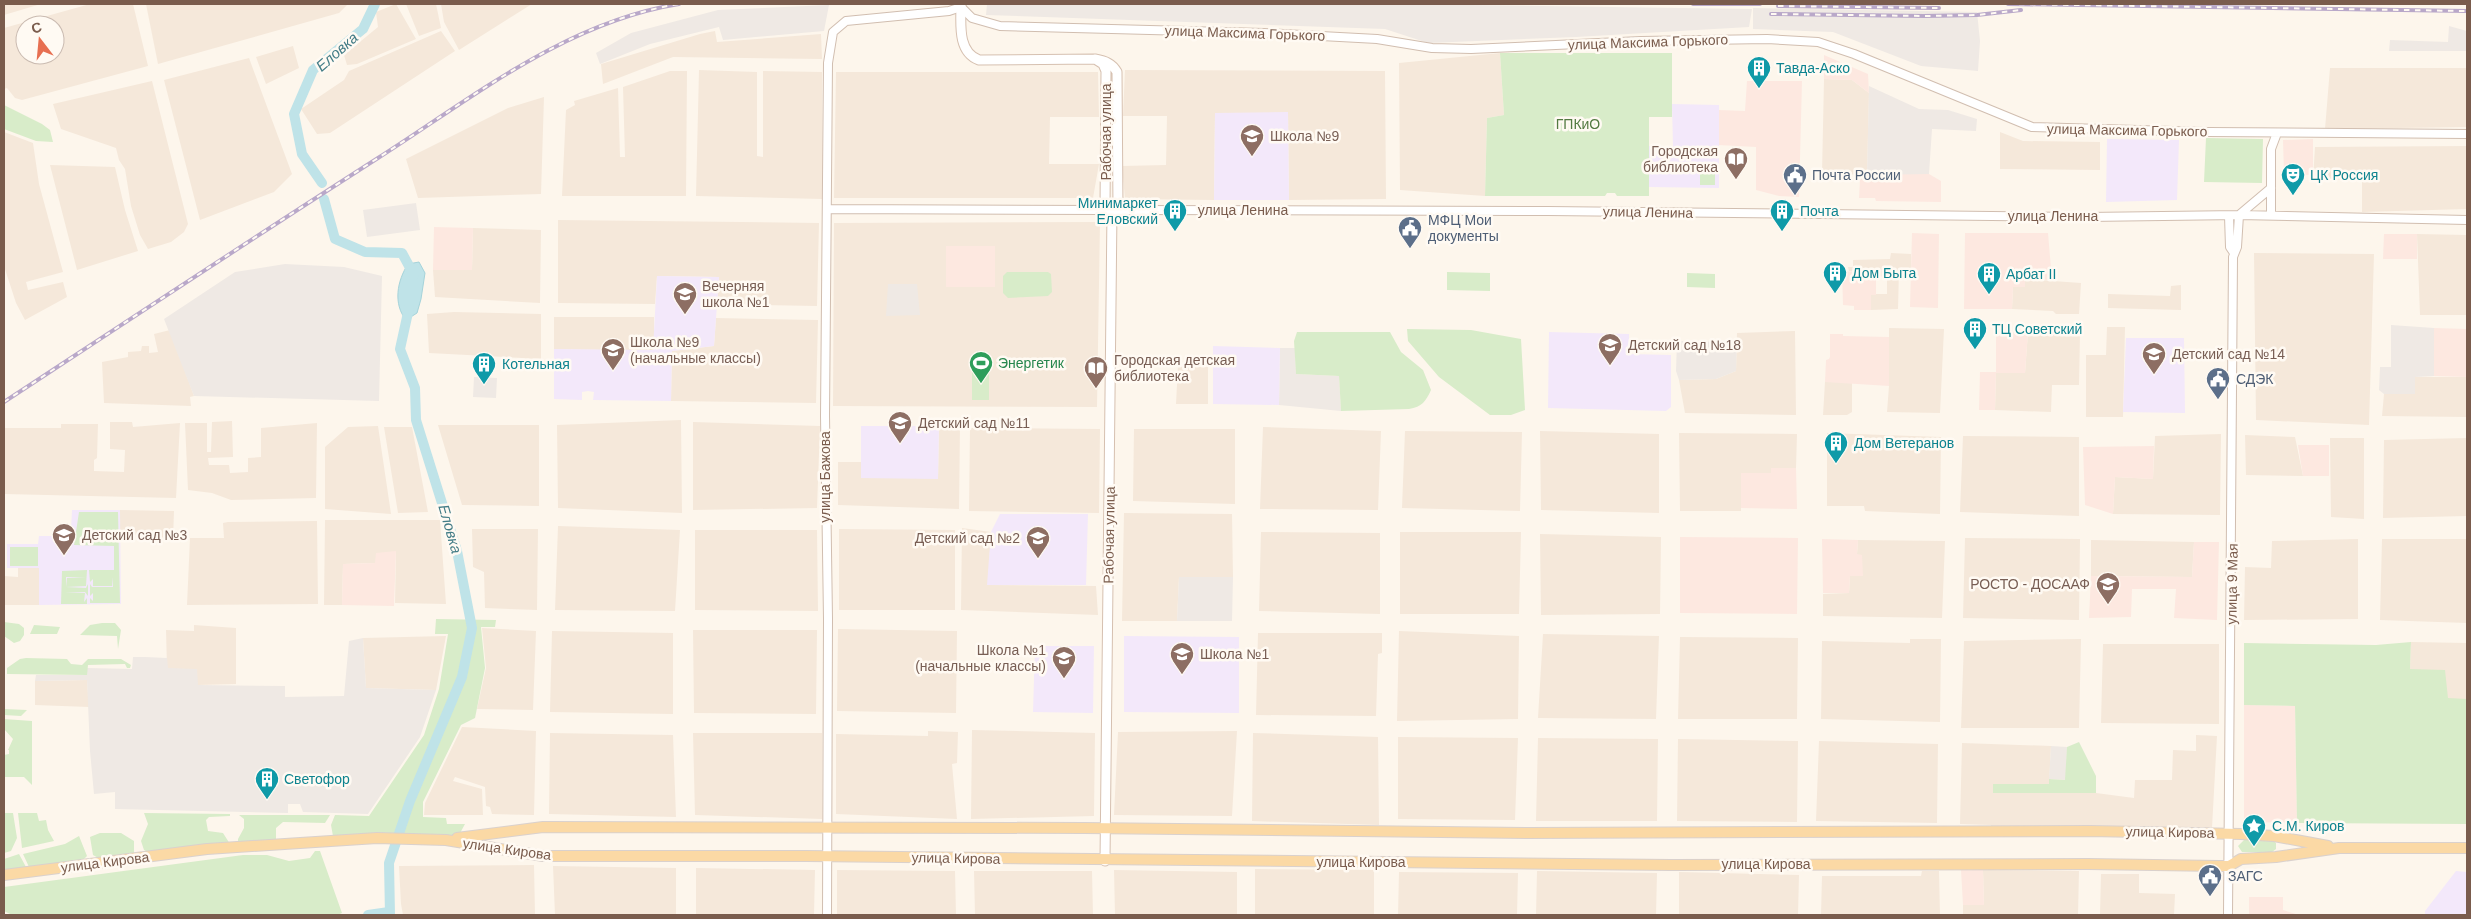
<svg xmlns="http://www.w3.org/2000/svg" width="2471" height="919" font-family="Arial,sans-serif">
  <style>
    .residential { fill: #f5e8da; fill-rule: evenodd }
    .commercial { fill: #fde8e0 }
    .industrial { fill: #efe9e4 }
    .education { fill: #f3e8fa }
    .green { fill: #d8ecc9 }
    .water { fill: #bfe3e8; stroke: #a5d3da }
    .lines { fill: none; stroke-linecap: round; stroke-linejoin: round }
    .river { stroke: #bfe3e8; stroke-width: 10 }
    .tertiary-casing { stroke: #d1beb0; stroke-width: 10 }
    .secondary-casing { stroke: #d6c0b0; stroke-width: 11 }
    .primary-casing { stroke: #dad1cd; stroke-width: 12 }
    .tertiary { stroke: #fff; stroke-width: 8 }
    .secondary { stroke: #fff; stroke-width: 9 }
    .primary { stroke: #fbd9a5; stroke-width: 10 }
    .rail-casing { stroke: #b9a8c9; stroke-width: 4 }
    .rail { stroke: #fffaf3; stroke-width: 2; stroke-dasharray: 5.5; stroke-linecap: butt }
    .labels { text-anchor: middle; stroke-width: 5; stroke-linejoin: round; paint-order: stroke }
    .street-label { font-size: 14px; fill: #7a5c4d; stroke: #fffaf3 }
    .culture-label { font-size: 14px; fill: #0d838f; stroke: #fffaf3; text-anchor: start }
    .park-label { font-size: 14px; fill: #537a41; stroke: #fffaf3 }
    .education-label { font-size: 14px; fill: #785e54; stroke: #fffaf3; text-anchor: start }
    .service-label { font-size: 14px; fill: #4e5e75; stroke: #fffaf3; text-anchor: start }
    .leisure-label { font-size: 14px; fill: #27864d; stroke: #fffaf3; text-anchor: start }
    .water-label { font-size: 15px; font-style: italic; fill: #437c86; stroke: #fffaf3 }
  </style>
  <rect width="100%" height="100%" fill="#fdf6ec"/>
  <path class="residential" d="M4,4H41L4,15Z
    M90,4H133L148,66L22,100L15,98L7,88L4,89V28ZM25,25H55V55H25Z
    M146,4H348L339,13L158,64Z
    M396,4L416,39L357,64L347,65L344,55L378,27L376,12Z
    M406,4H436L441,28L419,36Z
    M441,4H532L459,50L444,22Z
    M441,31L455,51L330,133L317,134L301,109L344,80L349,71Z
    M715,31L717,42L821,34L822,59L673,57L603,84L601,64L700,34Z
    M293,46L299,68L266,84L256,57Z
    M1500,53L1504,115L1487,118L1485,196L1400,190L1399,63Z
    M249,58L292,174L274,192L200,220L164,80Z
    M2330,68H2467V127L2325,129Z
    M699,70L757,72V156L763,157V71L822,72V199L696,196Z
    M1125,70L1385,71L1386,199L1289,200L1288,113L1215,114L1214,200L1125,199L1122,166L1166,165L1167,116H1123Z
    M670,71H687L686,196H562L566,110L575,105L574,101L618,88L620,157H625L623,87Z
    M836,72H1098L1099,117H1050L1049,164H1099L1093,198H834Z
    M1824,79L1852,80L1869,93L1867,175L1822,174Z
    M152,81L188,224L184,232L171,242L148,249L140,235L131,206L125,169L119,160L116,148L61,129L53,104Z
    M544,97L541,194L418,198L406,159L508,108Z
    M4,132L33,143L39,184L63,272L26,282L28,290L63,282L67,297L25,320L16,303L4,266Z
    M2000,132L2023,141L2100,142V170L2000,169Z
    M2467,146V209L2362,212V180L2313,179L2315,147Z
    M50,165L115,167L125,210L138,251L77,270Z
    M558,220L819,223L817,306L717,304L719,277L657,276L655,304L558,303Z
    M1100,222L1097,407L833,406L834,223Z
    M473,228L541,230L540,303L435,297L433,270H472Z
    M2417,234L2467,235V315H2420Z
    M1891,253L1911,254V269L1899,270L1898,309L1871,310V294H1887V277L1876,276V272L1849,271L1848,267H1853V260L1890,259Z
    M2254,253L2374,254L2369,425L2256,420Z
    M2024,279L2081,283L2079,314H2056L2053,311L2012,309L2013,287Z
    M2181,285V310L2108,308V294L2170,296L2171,286Z
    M454,312L541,314V359L429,353L427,314Z
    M554,317H654V351L554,349Z
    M716,318L818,320L816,403L671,401L672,351L714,346Z
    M2107,327H2125L2123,417H2086V355H2106Z
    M1889,328L1944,329L1940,413L1887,412L1889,386Z
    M170,330L194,396L190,397L191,406L104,403L102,362L128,357V352L141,351L142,346H149V353L158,352L154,334Z
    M1795,331L1796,415L1685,413L1679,380L1716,379L1736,371L1737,333Z
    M2028,332L2080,334L2079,385H2052L2051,412L1995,410L1996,373H2025Z
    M1178,366L1208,367V404H1176Z
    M2415,377H2467V417L2382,416L2384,394H2415Z
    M1825,382H1852V412L1847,415H1823Z
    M681,420L682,513L558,508L557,425Z
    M232,421L233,457L208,458L209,465H229L230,473L248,472V458L261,457V428L317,423L316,498L231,500L212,493L188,490L185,423H207V452H211L212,422Z
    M110,422H132L133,427L180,423L176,498L4,494V428H61V424H98L97,458L94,460V471L124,472L125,450L110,449Z
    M693,422L820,426L817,508L693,510Z
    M438,425H539V506L462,505Z
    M960,425L959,509L838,505V462H861V477L938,478L939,426Z
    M378,426L391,514L325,509V447L348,427Z
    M384,427H412L428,512L398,513Z
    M1263,427L1381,431L1378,510L1260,509Z
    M970,428L1100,429L1099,513L969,511Z
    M1134,429H1235V504L1133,501Z
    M1405,431L1522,432L1520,511L1402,508Z
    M1540,431L1659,434V513L1541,510Z
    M1679,433L1797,434L1796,468H1771V473H1741V511H1680Z
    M1827,433L1941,437L1940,514L1865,511L1864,506H1827Z
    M2221,434L2220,515L2113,514L2115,477L2153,479L2155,436Z
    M2245,435L2295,437L2303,476L2246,475Z
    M1963,436L2079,437V516L1960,512Z
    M2330,438H2364V519L2331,517Z
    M2467,438V516L2383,518L2384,440Z
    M120,510L174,511L173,540H149L148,534L120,535Z
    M1124,513L1232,514L1233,577H1179L1177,621H1122Z
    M325,520H440L446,604L395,603L396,552L375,563L343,564L342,605H324Z
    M317,521L318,604L187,605L190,538H224L223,523L228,522Z
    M558,526L680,530L675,611L555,610Z
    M962,528L991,532L988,585L1096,586L1098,615L961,610Z
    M472,529H538L537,610L485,608L484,572L473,567Z
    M839,529L955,530V610H839Z
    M695,530H817L818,611L695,610Z
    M1261,532L1380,533V614L1259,611Z
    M1400,532H1521L1519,614H1400Z
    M1540,534L1661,537L1660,614L1541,615Z
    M1965,538L2080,539L2079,620L1963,618Z
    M2358,539V619L2244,620L2245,567L2271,568L2272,541Z
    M2382,539H2467V623L2380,620Z
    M1858,540L1945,541L1942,618L1823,616V594L1849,593L1850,575L1857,554Z
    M2091,540L2194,542L2192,577L2091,576Z
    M18,568H39V605H4V576L18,577Z
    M194,625L236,628V684L198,685L167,668L166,630L194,631Z
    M482,628L536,631L533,710L477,709L486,668Z
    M838,629L957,631L956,713L837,711Z
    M693,630H817L816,714L694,713Z
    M552,631L673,633V714L550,712Z
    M1399,631L1519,636L1518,719L1397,721Z
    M1258,633H1382V653L1378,654L1376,716L1256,715Z
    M1543,634L1659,636L1656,719L1538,718Z
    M446,636L436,690L366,688L363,638Z
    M1680,637L1798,638L1797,719H1678Z
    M1910,639H1941L1940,722L1821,719L1822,641L1910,643Z
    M2081,639L2079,728H1961L1964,641Z
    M2411,642L2467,643V699H2448L2410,669Z
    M2103,644H2219V724L2101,723Z
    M87,680L89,707L35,705V681Z
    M462,727L536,731L534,815L492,814L490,807L486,806L485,787L455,777L453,781L482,789L483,815H424L425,803Z
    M972,730L1095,733L1094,816L971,819Z
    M928,731L958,732L957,763L952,764L957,819L836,814V734L928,736Z
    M1237,731L1232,816L1114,815L1118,732Z
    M550,733L673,735L676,817L549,814Z
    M822,733V819L695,815L693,733Z
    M1253,733L1378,737L1379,825L1252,821Z
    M2196,735L2217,736L2212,828L1991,829V825L1960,824L1962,743L2051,746L2049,784H1993V793H2096L2134,798L2135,780H2172L2173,750L2196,751Z
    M1398,737L1518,738L1515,820L1398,819Z
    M1538,738L1658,739L1657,821H1536Z
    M1678,739L1798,741L1797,822L1677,821Z
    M1819,741L1938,744L1937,823L1816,821Z
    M534,865L535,915H403L401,904L399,866Z
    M553,866L676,868V915H555Z
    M696,868L815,870L814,915H696Z
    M1255,869L1374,870V915H1255Z
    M837,870L955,871L956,915H837Z
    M1114,870L1237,872V915H1115Z
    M1983,870L2079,871L2078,915H1963V905H1984Z
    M974,871H1092L1093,915H975Z
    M1537,871L1657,873L1656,915H1536Z
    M1922,871H1939L1940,915H1821L1822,876H1921Z
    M1399,872L1518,873L1517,915H1398Z
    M1679,872L1799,875L1798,915H1679Z
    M2101,874H2139V893L2175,894L2174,915H2100Z"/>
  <path class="commercial" d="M1824,55L1868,74L1869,93L1852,80L1824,79Z
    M1747,81H1802L1799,197L1779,196L1756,190V147L1718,145L1719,110L1745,111Z
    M2313,139V175L2284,174L2283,140Z
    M1867,173L1929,174L1941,181V202L1876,201L1875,198H1859L1860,180Z
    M434,227L473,228L472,270H433Z
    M1912,233L1939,234L1938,308L1910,307Z
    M1965,233H2048L2052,280L2025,279V287H2013L2012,309H1964Z
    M2384,234H2417V259H2383Z
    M946,246H995V287H946Z
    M1842,271L1876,273V295H1871V310H1854V306L1843,305Z
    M2434,328L2467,329V377L2434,376Z
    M1996,331L2028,332L2025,373H1996L1995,410H1979L1980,372H1996Z
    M1830,334H1843V336L1889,337V386L1825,382L1826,360L1829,359L1830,357Z
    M2298,445H2329V476H2303Z
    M2154,446L2153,479L2115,477L2113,514L2085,505L2083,447Z
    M1771,468H1796L1797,509L1741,508V473H1771Z
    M1680,537L1798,538L1797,614L1680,613Z
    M1822,539L1858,540L1857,554L1862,555L1863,576H1850L1849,593H1823Z
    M2194,542H2219L2217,620L2174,618L2176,589H2132L2131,617L2089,618L2091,576L2192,577Z
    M396,551L394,606L342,605L343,564L375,563L376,553Z
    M2244,705L2295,706L2297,823L2244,822Z
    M1961,870H1983L1984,905H1963Z
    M2249,897H2283V910L2299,915H2249Z"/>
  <path class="industrial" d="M987,4H1391L1752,9L1749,27L1576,37L1428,43L1385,29L986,15Z
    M829,5L824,31L723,40L719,27L650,44L600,64L596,53L631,33L718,10Z
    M1753,8L1977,12L1980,41L1978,71L1921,66L1833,32L1753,29Z
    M2449,26L2467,31V51H2389L2390,40L2448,42Z
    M1869,86L1919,109L1948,110L1977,119L1976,131L1932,129L1929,174L1867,175Z
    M416,203L420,230L367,237L363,210Z
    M285,264L344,267L382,276L379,401L194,396L164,319L235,272Z
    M888,284H917L920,315L886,316Z
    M2391,325L2434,328V376L2415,377V394H2384L2379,390L2380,367H2391Z
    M1677,341L1737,342L1736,371L1716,379L1679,380L1676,371Z
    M1280,348H1295L1296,374L1339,376L1341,411L1279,405Z
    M474,377L497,378L496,398L473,397Z
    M1179,577H1233L1232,621H1177Z
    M363,638L366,688L436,690L420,737L368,814L303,812L300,804H288V813L115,809V792L94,794L90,751L87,680L35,681L36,675H87V668L132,669L133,657H145L167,658L168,668L197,669L198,685L285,686V697L344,696L349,641Z
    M2051,746L2067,747L2066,780L2049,779Z"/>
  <path class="education" d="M1672,104L1719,105V188L1649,187V146L1673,147Z
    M1288,112L1289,200H1214L1215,113Z
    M2107,139L2179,140L2177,200L2106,202Z
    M657,276L719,277L714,346L672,351L671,401L593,400L594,392L588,391L582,392V400L554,399V349L653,350Z
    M1549,332L1629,334V354L1671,355V407L1666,411L1548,408Z
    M2126,338H2184L2185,413L2123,412Z
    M1213,346L1280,348L1279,405L1213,404Z
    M861,426H939L938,479L861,478Z
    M72,510H120L121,604L39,605V568H7V544H38L39,536H66L71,530Z
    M1000,514H1088L1086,585H987L991,532Z
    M1124,636L1239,637V713L1124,712Z
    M1035,646H1094L1093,713L1033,712Z
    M2456,871L2467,872V915H2425V911Z"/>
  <path class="green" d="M1500,53H1672V117H1649V196H1617L1615,193H1607L1605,196H1485L1487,118L1504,115Z
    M4,105L42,124L50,130L53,142L36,141L4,129Z
    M2206,138L2263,139L2262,183L2204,182Z
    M1700,166H1715V185H1700Z
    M1007,272H1048L1051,274L1052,292L1048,296L1008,298L1003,293V276Z
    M1447,272L1490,273V291L1447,290Z
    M1687,273L1715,274V288L1687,287Z
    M1407,329L1471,330L1521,339L1525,410L1511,415H1490L1439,377L1408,341Z
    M1297,332H1390L1401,352L1423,370L1431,390C1426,401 1422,407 1409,409L1341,411L1339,376L1296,374L1294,341Z
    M972,369H989V400H972Z
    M79,512H118L120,603H90V598L93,601V593L90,596V584L92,587H113L112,577V586H93V579L90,582L89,570H114V546L74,545Z
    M10,547H38V566H10Z
    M87,570L86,586L66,587L67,578L86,577H66V587L86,588L88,584V596L85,592L65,593H85L84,602L87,598V604H61L62,571Z
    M436,619L496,620L495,627H481L485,668L475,718L461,725L423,802V817L446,818L447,824H465L459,835L333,836L331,825L335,815L369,816L424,735L439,689L448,634H435Z
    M4,622L19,624L24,628V635L20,641L14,643L4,636Z
    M102,623H115L121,630L118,649L117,636L80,635L90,625Z
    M34,625L60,627L57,634H30Z
    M2411,642L2410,669L2445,670L2448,698L2467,699V824L2297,823L2295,706L2244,705V643L2376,645Z
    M26,658L67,659L71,664L82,665L88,659H121L131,665L130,668H127L125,664L88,665L87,675L7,674V668L20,659Z
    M4,709L27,710L21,716L4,715Z
    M4,719L32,721V785L24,777H4V755L9,754V750H11H8L13,739L4,729Z
    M2079,742L2096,776V793H1993V784H2049V779L2065,780L2067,747Z
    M4,813H13L17,838L11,851L4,853Z
    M18,813H37L39,821L46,820L48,830L54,841L22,848Z
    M144,813L230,814V816L209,817L206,820L208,831L223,833L230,844L150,853L144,850L141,841L148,824Z
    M239,815H330L325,823L283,822L276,828V839L243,843L238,842V839L244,828V819Z
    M100,833H121L134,841V853L100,859L93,855L90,837Z
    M79,836L87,856L83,860L29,867L23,854L65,844Z
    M2244,840H2272L2276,843V849L2272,852H2242L2238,846Z
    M315,851H320L342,913L337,915H12L4,911V887L243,855H267L289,861L310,858Z
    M19,854L26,867L4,871V859Z"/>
  <path class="water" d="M419,262L425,273L421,299L417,313L406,320C393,304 397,281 408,264Z"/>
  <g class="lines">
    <path class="river" d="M322,183L302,154L294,114L313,70L363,29L375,4
      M324,199L335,239L365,252L402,253L414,275
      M368,915L389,912
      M390,915L389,863L410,801L462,677L472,628L457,551L416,420L415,388L400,349L409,308"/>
    <g class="tertiary-casing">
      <path id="tertiary" d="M828,209L1105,210
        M1118,210L1548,211L2087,217L2239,215L2467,220
        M2271,215V149L2277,133
        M2229,216L2230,247L2234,253
        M827,915L828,619L825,416L828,63L833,32L846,21L949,11L961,7L972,18L1000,26L1264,33L1377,39L1432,48L1471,49L1641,41L1767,39L1818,42L1854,54L2032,127L2208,132L2467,134
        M2228,915L2233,257L2237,247L2239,215L2271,188"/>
    </g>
    <g class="secondary-casing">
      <path id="secondary" d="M961,4C961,23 957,52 979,60L1095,59C1105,61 1112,63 1117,72L1118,210H1105L1106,71L1103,64L1095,59
        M1105,861L1112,210"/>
    </g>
    <g class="primary-casing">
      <path id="primary" d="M457,838L543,827L1084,828L1527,833L2090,831L2241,834L2274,836L2328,846
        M4,875L207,849L377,838L446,840L543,856H806L1671,865L2088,864L2219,866H2229L2241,859L2276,857L2339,848H2467"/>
    </g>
    <use href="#tertiary" class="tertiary"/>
    <use href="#secondary" class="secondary"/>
    <use href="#primary" class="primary"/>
    <g class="rail-casing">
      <path id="rail" d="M1693,4H1760
        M2008,4L2467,11
        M1778,6L1939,8
        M1771,14L1924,16L1977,15L2021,10
        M4,402C129,320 253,238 378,158C472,98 566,22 679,4"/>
    </g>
    <use href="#rail" class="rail"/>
  </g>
  <defs>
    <g id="building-pin" transform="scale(1.25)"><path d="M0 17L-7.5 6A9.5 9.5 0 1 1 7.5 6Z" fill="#0f9aa8" stroke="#fffaf3"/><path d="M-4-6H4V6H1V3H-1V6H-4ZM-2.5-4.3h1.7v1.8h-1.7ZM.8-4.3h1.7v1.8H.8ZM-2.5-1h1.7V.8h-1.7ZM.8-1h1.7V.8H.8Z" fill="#fff"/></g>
    <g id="school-pin" transform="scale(1.25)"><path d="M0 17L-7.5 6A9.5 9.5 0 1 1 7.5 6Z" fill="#8d6e63" stroke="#fffaf3"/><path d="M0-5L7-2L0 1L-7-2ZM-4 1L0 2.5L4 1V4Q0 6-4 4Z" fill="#fff"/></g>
    <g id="library-pin" transform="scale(1.25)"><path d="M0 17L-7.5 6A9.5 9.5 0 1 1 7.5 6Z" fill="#8d6e63" stroke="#fffaf3"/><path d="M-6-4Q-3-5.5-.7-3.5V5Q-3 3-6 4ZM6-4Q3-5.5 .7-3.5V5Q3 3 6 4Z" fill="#fff"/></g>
    <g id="civic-pin" transform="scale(1.25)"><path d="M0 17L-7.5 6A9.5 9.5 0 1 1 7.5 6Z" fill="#5c6f8a" stroke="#fffaf3"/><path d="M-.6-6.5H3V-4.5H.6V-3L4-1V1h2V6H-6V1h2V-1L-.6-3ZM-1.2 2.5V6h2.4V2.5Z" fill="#fff"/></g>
    <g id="theatre-pin" transform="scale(1.25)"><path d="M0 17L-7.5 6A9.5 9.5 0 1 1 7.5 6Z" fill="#0f9aa8" stroke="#fffaf3"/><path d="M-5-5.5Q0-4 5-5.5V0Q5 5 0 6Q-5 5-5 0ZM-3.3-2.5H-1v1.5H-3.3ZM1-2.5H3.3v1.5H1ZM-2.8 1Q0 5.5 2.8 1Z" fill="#fff"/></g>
    <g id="stadium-pin" transform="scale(1.25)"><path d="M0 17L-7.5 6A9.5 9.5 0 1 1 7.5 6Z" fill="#2e9e5b" stroke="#fffaf3"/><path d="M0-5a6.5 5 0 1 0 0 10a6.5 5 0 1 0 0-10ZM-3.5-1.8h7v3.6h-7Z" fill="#fff"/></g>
    <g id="sight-pin" transform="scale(1.25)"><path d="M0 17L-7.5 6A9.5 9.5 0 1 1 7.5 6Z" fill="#0f9aa8" stroke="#fffaf3"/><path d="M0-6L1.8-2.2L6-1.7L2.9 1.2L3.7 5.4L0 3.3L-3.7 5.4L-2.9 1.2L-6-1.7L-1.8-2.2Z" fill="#fff"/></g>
  </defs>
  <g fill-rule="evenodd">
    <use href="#building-pin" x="1759" y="68"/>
    <use href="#school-pin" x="1252" y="136"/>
    <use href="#library-pin" x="1736" y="159"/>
    <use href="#civic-pin" x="1795" y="175"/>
    <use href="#theatre-pin" x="2293" y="175"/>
    <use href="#building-pin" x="1175" y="211"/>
    <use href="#building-pin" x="1782" y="211"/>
    <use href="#civic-pin" x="1410" y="228"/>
    <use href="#building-pin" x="1835" y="273"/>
    <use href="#building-pin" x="1989" y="274"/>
    <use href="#school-pin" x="685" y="294"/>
    <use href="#building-pin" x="1975" y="329"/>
    <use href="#school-pin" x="1610" y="345"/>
    <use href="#school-pin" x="613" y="350"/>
    <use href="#school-pin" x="2154" y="354"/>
    <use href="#stadium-pin" x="981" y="363"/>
    <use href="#building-pin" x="484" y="364"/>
    <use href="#library-pin" x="1096" y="368"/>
    <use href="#civic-pin" x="2218" y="379"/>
    <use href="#school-pin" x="900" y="423"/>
    <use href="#building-pin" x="1836" y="443"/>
    <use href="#school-pin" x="64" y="535"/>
    <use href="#school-pin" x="1038" y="538"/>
    <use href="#school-pin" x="2108" y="584"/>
    <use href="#school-pin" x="1182" y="654"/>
    <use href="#school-pin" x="1064" y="658"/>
    <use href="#building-pin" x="267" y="779"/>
    <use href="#sight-pin" x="2254" y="826"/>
    <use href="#civic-pin" x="2210" y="876"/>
  </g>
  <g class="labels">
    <g class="street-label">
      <text transform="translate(1245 33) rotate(2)" y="5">улица Максима Горького</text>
      <text transform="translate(1648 42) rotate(-2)" y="5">улица Максима Горького</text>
      <text transform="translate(2127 130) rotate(1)" y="5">улица Максима Горького</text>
      <text transform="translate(1106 132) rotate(-90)" y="5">Рабочая улица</text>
      <text x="1243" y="215">улица Ленина</text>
      <text transform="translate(1648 212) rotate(1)" y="5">улица Ленина</text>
      <text x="2053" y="221">улица Ленина</text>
      <text transform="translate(825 477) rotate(-90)" y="5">улица Бажова</text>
      <text transform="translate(1109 535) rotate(-89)" y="5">Рабочая улица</text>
      <text transform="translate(2232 584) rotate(-89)" y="5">улица 9 Мая</text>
      <text transform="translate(2170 832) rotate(1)" y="5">улица Кирова</text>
      <text transform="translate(507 849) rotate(8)" y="5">улица Кирова</text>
      <text transform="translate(956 858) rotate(1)" y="5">улица Кирова</text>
      <text transform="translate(105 862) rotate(-7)" y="5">улица Кирова</text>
      <text x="1361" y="867">улица Кирова</text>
      <text x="1766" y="869">улица Кирова</text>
    </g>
    <g class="culture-label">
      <text x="1776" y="73">Тавда-Аско</text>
      <text x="2310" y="180">ЦК Россия</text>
      <text x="1158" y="208" text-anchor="end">Минимаркет<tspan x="1158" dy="16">Еловский</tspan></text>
      <text x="1800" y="216">Почта</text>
      <text x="1852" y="278">Дом Быта</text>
      <text x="2006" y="279">Арбат II</text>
      <text x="1992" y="334">ТЦ Советский</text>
      <text x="502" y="369">Котельная</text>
      <text x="1854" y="448">Дом Ветеранов</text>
      <text x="284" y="784">Светофор</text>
      <text x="2272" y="831">С.М. Киров</text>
    </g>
    <g class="park-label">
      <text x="1578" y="129">ГПКиО</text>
    </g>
    <g class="education-label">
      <text x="1270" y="141">Школа №9</text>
      <text x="1718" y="156" text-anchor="end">Городская<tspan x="1718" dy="16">библиотека</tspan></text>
      <text x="702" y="291">Вечерняя<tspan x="702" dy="16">школа №1</tspan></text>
      <text x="630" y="347">Школа №9<tspan x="630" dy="16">(начальные классы)</tspan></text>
      <text x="1628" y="350">Детский сад №18</text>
      <text x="2172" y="359">Детский сад №14</text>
      <text x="1114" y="365">Городская детская<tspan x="1114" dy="16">библиотека</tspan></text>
      <text x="918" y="428">Детский сад №11</text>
      <text x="82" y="540">Детский сад №3</text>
      <text x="1020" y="543" text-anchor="end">Детский сад №2</text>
      <text x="2090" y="589" text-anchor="end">РОСТО - ДОСААФ</text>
      <text x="1046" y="655" text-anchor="end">Школа №1<tspan x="1046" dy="16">(начальные классы)</tspan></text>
      <text x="1200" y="659">Школа №1</text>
    </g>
    <g class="service-label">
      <text x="1812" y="180">Почта России</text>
      <text x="1428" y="225">МФЦ Мои<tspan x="1428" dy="16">документы</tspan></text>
      <text x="2236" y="384">СДЭК</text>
      <text x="2228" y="881">ЗАГС</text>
    </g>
    <g class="leisure-label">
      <text x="998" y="368">Энергетик</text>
    </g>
    <g class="water-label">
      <text transform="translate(337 52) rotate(-41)" y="5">Еловка</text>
      <text transform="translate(450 529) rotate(74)" y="5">Еловка</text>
    </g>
  </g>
  <rect width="2471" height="919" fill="none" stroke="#7a5c4d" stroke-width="10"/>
  <g transform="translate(40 40) rotate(344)"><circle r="24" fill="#fffaf3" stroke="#cabbb1"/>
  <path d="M0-4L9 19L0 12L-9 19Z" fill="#e76f51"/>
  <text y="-8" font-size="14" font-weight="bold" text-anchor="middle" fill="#7a5c4d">С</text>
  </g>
</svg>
